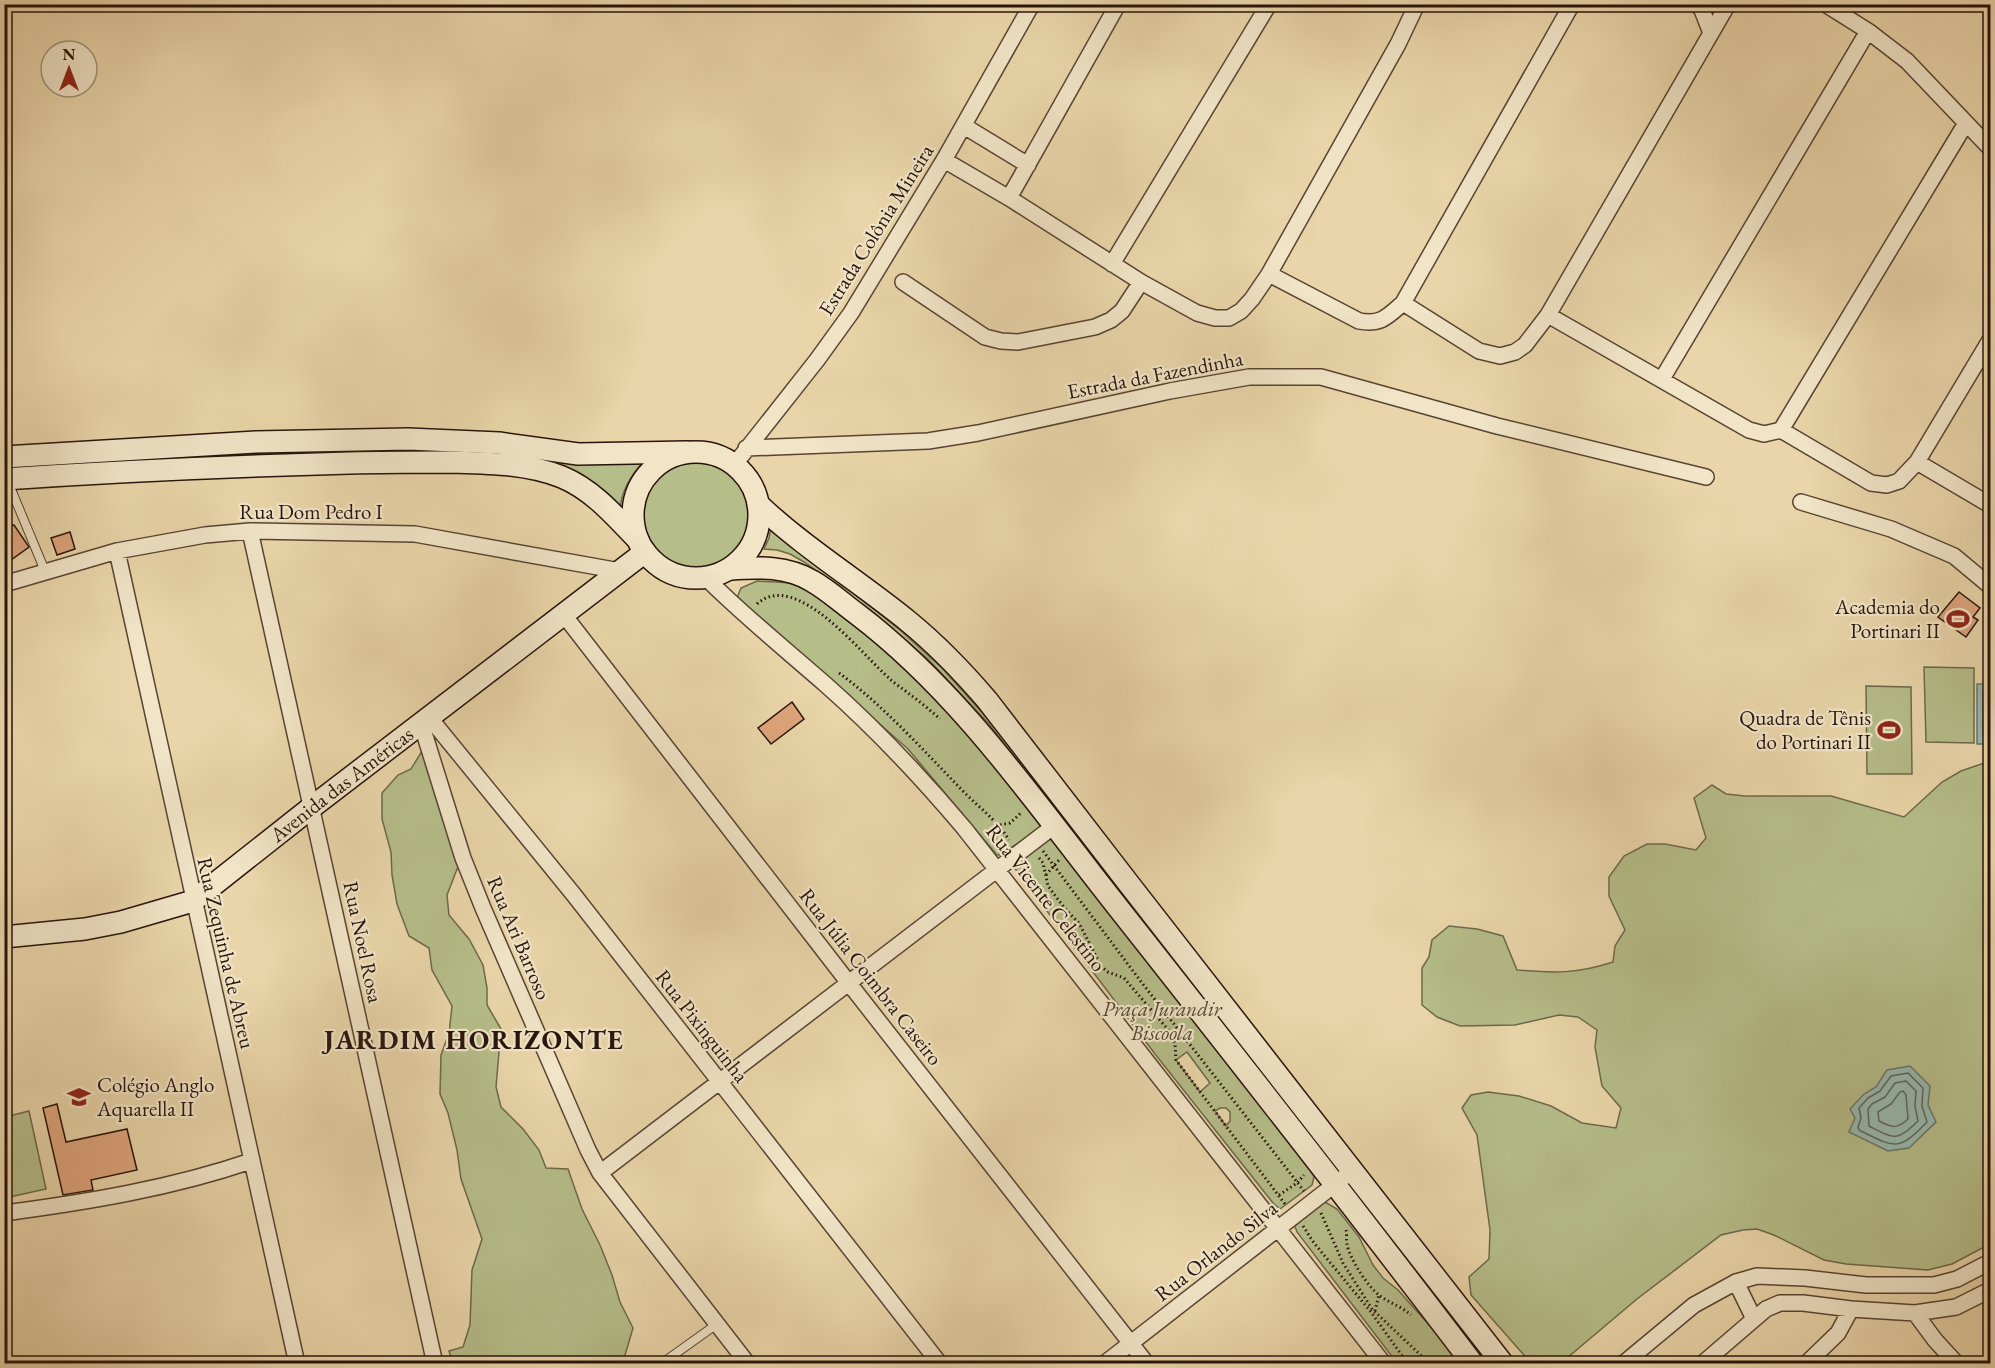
<svg xmlns="http://www.w3.org/2000/svg" width="1995" height="1368" font-family="'EB Garamond',serif">
  <style>
    .green { fill: #b5bd89; stroke: #6e684a; stroke-width: 1.5; fill-rule: evenodd }
    .water { fill: #98b8ad; stroke: #6b766d; stroke-width: 1.5 }
    .lines { fill: none; stroke-linecap: round; stroke-linejoin: round }
    .shore { stroke: #60665c; stroke-width: 1.5 }
    .building { fill: #dea47c; stroke: #28140c; stroke-width: 1.5 }
    .lane-casing { stroke: #584433; stroke-width: 10 }
    .street-casing { stroke: #584433; stroke-width: 18 }
    .secondary-casing { stroke: #28140c; stroke-width: 24 }
    .path { stroke: #28140c; stroke-width: 3; stroke-dasharray: 1.5 3; stroke-linecap: butt }
    .lane { stroke: #f1e4c7; stroke-width: 8 }
    .street { stroke: #f1e4c7; stroke-width: 15 }
    .secondary { stroke: #f1e4c7; stroke-width: 21 }
    .labels { text-anchor: middle; stroke-width: 4.5; stroke-linejoin: round; paint-order: stroke }
    .street-label { font-size: 21px; fill: #28140c; stroke: #f1e4c7 }
    .poi-label { font-size: 21px; fill: #28140c; stroke: #f1e4c7; text-anchor: end }
    .park-label { font-size: 21px; font-style: italic; fill: #524732; stroke: #f1e4c7 }
    .district-label { font-size: 27px; font-weight: bold; letter-spacing: 1.5px; fill: #28140c; stroke: #f1e4c7 }
  </style>
  <rect width="100%" height="100%" fill="#e9d5a9"/>
  <filter id="stains"><feTurbulence type="fractalNoise" baseFrequency=".00333" numOctaves="4"/><feColorMatrix values="0 0 0 0 .2 0 0 0 0 .09 0 0 0 0 .02 0 0 0 .5 -.17"/></filter>
  <radialGradient id="worn" r=".72"><stop offset=".6" stop-color="#630" stop-opacity="0"/><stop offset="1" stop-color="#630" stop-opacity=".3"/></radialGradient>
  <path class="green" d="M424,449L525,457L563,463L644,461C631,475 621,491 620,510L595,486L457,452L398,451L152,458L27,466L149,457Z
    M640 515a55 55 0 1 1 110 0a55 55 0 1 1-110 0Z
    M771,527L900,630L942,668L993,725L1062,815L1059,814L989,724L928,659L872,612L804,562L790,554L777,550L764,549L769,538Z
    M757,581L792,583L809,590L878,644L950,712L991,758L1041,825V828L1000,855H997L908,749L737,598L741,588Z
    M1924,667L1974,668V743L1926,742Z
    M1866,686L1911,687L1912,774H1867Z
    M422,751L459,864L447,895L449,915L469,939L483,965L487,988V1005L501,1029L496,1087L501,1107L523,1129L539,1150L546,1168L568,1169L582,1209L600,1245L612,1275L620,1302L633,1328L625,1355L627,1363H453L449,1351L463,1347L470,1325L472,1270L482,1239L461,1179L457,1150L448,1113L440,1094L441,1055L449,1033L452,1006L432,970L429,948L409,936L397,904L392,875L391,852L382,819V793L398,775L411,769Z
    M1990,761V1244L1952,1264L1928,1270L1846,1264L1824,1260L1774,1235L1757,1229L1743,1230L1721,1235L1637,1299L1561,1363H1531L1471,1295L1469,1277L1489,1259L1490,1230L1477,1135L1462,1108L1471,1095L1488,1092L1519,1096L1551,1106L1582,1123L1616,1128L1621,1108L1602,1086L1595,1047L1597,1030L1578,1017L1559,1015L1515,1025L1460,1026L1437,1017L1422,1005V968L1429,957L1432,940L1449,926L1477,929L1503,936L1517,970C1554,973 1577,974 1613,962L1615,946L1625,930L1609,896V877L1624,856L1647,844H1665L1696,850L1706,838L1694,798L1712,785L1726,794L1745,796H1831L1904,817L1942,782L1961,771Z
    M1070,827L1074,829L1146,917L1333,1161L1332,1164L1174,958Z
    M1051,835L1311,1171L1314,1177L1312,1185L1280,1209L1273,1203L1155,1054L1013,866ZM1187,1052L1210,1083L1200,1092L1176,1060ZM1220,1108H1226L1230,1112V1121L1226,1126L1215,1111Z
    M29,1111L46,1189L5,1198V1117Z
    M1351,1186L1490,1363L1351,1189Z
    M1325,1202L1337,1209L1359,1237L1373,1265L1383,1278L1398,1290L1463,1363H1397L1297,1232L1294,1224L1321,1203Z"/>
  <path class="water" d="M1977,684H1990V744H1977Z
    M1910,1066L1930,1086L1928,1105L1936,1122L1909,1148L1888,1151L1849,1132L1855,1118L1850,1109L1864,1094L1876,1087L1887,1070Z"/>
  <g class="lines">
    <path class="shore" d="M1990,690H1985L1983,692V735L1985,737L1990,738
      M1908,1073L1923,1088L1922,1106L1927,1122C1898,1152 1895,1148 1859,1130L1858,1127L1861,1118L1859,1108L1868,1098L1880,1091L1891,1076Z
      M1906,1081L1916,1091L1915,1106L1918,1121C1897,1142 1894,1139 1869,1126L1868,1109L1872,1104L1885,1097L1895,1083Z
      M1903,1091L1906,1095L1908,1119C1897,1129 1892,1128 1879,1121L1878,1112L1891,1104L1900,1092Z"/>
  </g>
  <path class="building" d="M14,525L29,547L4,565V526Z
    M70,532L75,549L57,555L51,538Z
    M1959,592L1980,608L1973,617L1978,620L1966,637L1938,617Z
    M792,702L804,719L771,744L758,728Z
    M57,1104L66,1142L127,1129L137,1170L91,1180L93,1190L63,1195L43,1108Z"/>
  <g class="lines">
    <g class="lane-casing">
      <path id="lane" d="M8,482L45,571
        M661,1364L717,1324"/>
    </g>
    <g class="street-casing">
      <path id="street" d="M1697,4L1702,10L1711,33
        M1825,4L1868,31L1907,61L1990,148
        M964,126L1028,165
        M944,160L1009,198L1141,282L1197,313L1215,318H1229L1241,311L1252,299L1269,274L1398,44L1417,4
        M1009,198L1118,4
        M1112,264L1269,4
        M1269,274L1359,321C1381,325 1387,317 1403,303L1572,4
        M903,282L985,337L1001,341L1018,342L1095,327L1111,320L1122,311L1141,282
        M1403,303L1479,351L1500,356L1515,352L1525,345L1548,315L1728,4
        M1548,315L1749,430L1764,434L1781,430L1966,123
        M1662,379L1868,31
        M1781,430L1871,483L1887,485L1899,481L1917,462L1990,340
        M746,448L928,441L978,433L1170,391L1249,377H1321L1497,426L1706,477
        M1917,462L1990,505
        M735,464L817,360L851,313L944,160L1032,4
        M1801,502L1891,529L1954,556L1990,586
        M250,531L435,1364
        M117,551L297,1364
        M706,578C744,616 785,649 825,684C876,729 921,777 964,828L1384,1364
        M4,584L117,551L205,535L250,531L415,534L620,571
        M564,615L848,982L1147,1364
        M429,717L574,895L940,1364
        M421,723L463,858L483,908L588,1150L600,1173L748,1364
        M600,1173L1054,826
        M4,1213C88,1202 172,1188 251,1161
        M1736,1282L1754,1319
        M1915,1313L1935,1340L1957,1364
        M1104,1364L1352,1171
        M1623,1364L1694,1305L1736,1282L1757,1276L1805,1278L1866,1285H1934L1957,1279L1990,1262
        M1702,1364L1766,1309L1780,1303H1803L1851,1309L1915,1313L1956,1307L1990,1290
        M1806,1364L1838,1333L1851,1309"/>
    </g>
    <g class="secondary-casing">
      <g id="secondary">
        <circle cx="696" cy="515" r="63"/>
        <path d="M4,457L256,442L408,439L499,443L578,454L687,452"/>
        <path d="M4,479C119,471 235,466 350,463C383,462 416,462 450,462C487,463 527,463 562,477C593,490 615,516 638,540"/>
        <path d="M760,506C806,549 860,582 909,622C937,645 963,672 987,700L1129,884L1503,1364"/>
        <path d="M731,569C759,567 787,566 812,581C828,590 842,603 857,614C961,693 1036,804 1116,905C1236,1057 1356,1210 1473,1364"/>
        <path id="s1" d="M4,937L85,929L121,922L193,901L312,807L645,552"/>
      </g>
    </g>
    <path class="path" d="M757,604C796,568 863,656 890,679C895,684 902,688 908,693C919,701 930,710 940,719
      M839,673C884,706 923,750 962,790C978,807 997,820 1009,840
      M1000,825L1010,823L1021,813
      M1043,851L1142,983L1304,1191
      M1039,858L1043,863L1048,886L1066,910L1079,923L1101,966L1108,972L1124,978L1171,1033L1175,1044L1176,1060L1285,1204
      M1046,875L1059,860
      M1279,1195L1297,1183L1304,1175
      M1321,1213L1343,1263L1372,1309L1430,1364
      M1303,1226L1314,1243L1371,1312L1408,1364
      M1346,1230C1347,1234 1346,1239 1347,1244C1349,1258 1368,1287 1379,1295C1389,1303 1401,1306 1411,1315
      M1375,1311L1379,1295"/>
    <use href="#lane" class="lane"/>
    <use href="#street" class="street"/>
    <use href="#secondary" class="secondary"/>
  </g>
  <defs>
    <g id="stadium-bare" transform="scale(1.8)"><path d="M0-5a6.5 5 0 1 0 0 10a6.5 5 0 1 0 0-10ZM-3.5-1.8h7v3.6h-7Z" fill="#8f2418" stroke="#f1e4c7" stroke-width="2.5" paint-order="stroke"/></g>
    <g id="school-bare" transform="scale(1.8)"><path d="M0-5L7-2L0 1L-7-2ZM-4 1L0 2.5L4 1V4Q0 6-4 4Z" fill="#8f2418" stroke="#f1e4c7" stroke-width="2.5" paint-order="stroke"/></g>
  </defs>
  <g fill-rule="evenodd">
    <use href="#stadium-bare" x="1958" y="619"/>
    <use href="#stadium-bare" x="1889" y="730"/>
    <use href="#school-bare" x="79" y="1097"/>
  </g>
  <g class="labels">
    <g class="street-label">
      <text transform="translate(876 230) rotate(-58)" y="7">Estrada Colônia Mineira</text>
      <text transform="translate(1155 375) rotate(-11)" y="7">Estrada da Fazendinha</text>
      <text x="311" y="519">Rua Dom Pedro I</text>
      <text dy="7" stroke="none"><textPath href="#s1" startOffset="382">Avenida das Américas</textPath></text>
      <text transform="translate(1046 898) rotate(52)" y="7">Rua Vicente Celestino</text>
      <text transform="translate(519 938) rotate(67)" y="7">Rua Ari Barroso</text>
      <text transform="translate(363 942) rotate(78)" y="7">Rua Noel Rosa</text>
      <text transform="translate(226 953) rotate(77)" y="7">Rua Zequinha de Abreu</text>
      <text transform="translate(871 977) rotate(52)" y="7">Rua Júlia Coimbra Caseiro</text>
      <text transform="translate(702 1026) rotate(52)" y="7">Rua Pixinguinha</text>
      <text transform="translate(1216 1251) rotate(-38)" y="7">Rua Orlando Silva</text>
    </g>
    <g class="poi-label">
      <text x="1940" y="614">Academia do<tspan x="1940" dy="24">Portinari II</tspan></text>
      <text x="1871" y="725">Quadra de Tênis<tspan x="1871" dy="24">do Portinari II</tspan></text>
      <text x="97" y="1092" text-anchor="start">Colégio Anglo<tspan x="97" dy="24">Aquarella II</tspan></text>
    </g>
    <g class="park-label">
      <text x="1162" y="1016">Praça Jurandir<tspan x="1162" dy="24">Biscoola</tspan></text>
    </g>
    <g class="district-label">
      <text x="474" y="1049">JARDIM HORIZONTE</text>
    </g>
  </g>
  <rect width="1995" height="1368" fill="none" stroke="#e9d5a9" stroke-width="24"/>
  <rect x="6" y="6" width="1983" height="1356" fill="none" stroke="#28140c" stroke-width="3"/>
  <rect x="12" y="12" width="1971" height="1344" fill="none" stroke="#28140c" stroke-width="1.5"/>
  <g transform="translate(69 69)"><circle r="28" fill="#f1e4c7" stroke="#a1917c" stroke-width="1.5"/>
  <path d="M0-4.5L10 22L0 15L-10 22Z" fill="#8f2418"/>
  <text y="-9" font-size="16" font-weight="bold" text-anchor="middle" fill="#28140c">N</text>
  </g>
  <rect width="100%" height="100%" filter="url(#stains)"/>
  <rect width="100%" height="100%" fill="url(#worn)"/>
</svg>
